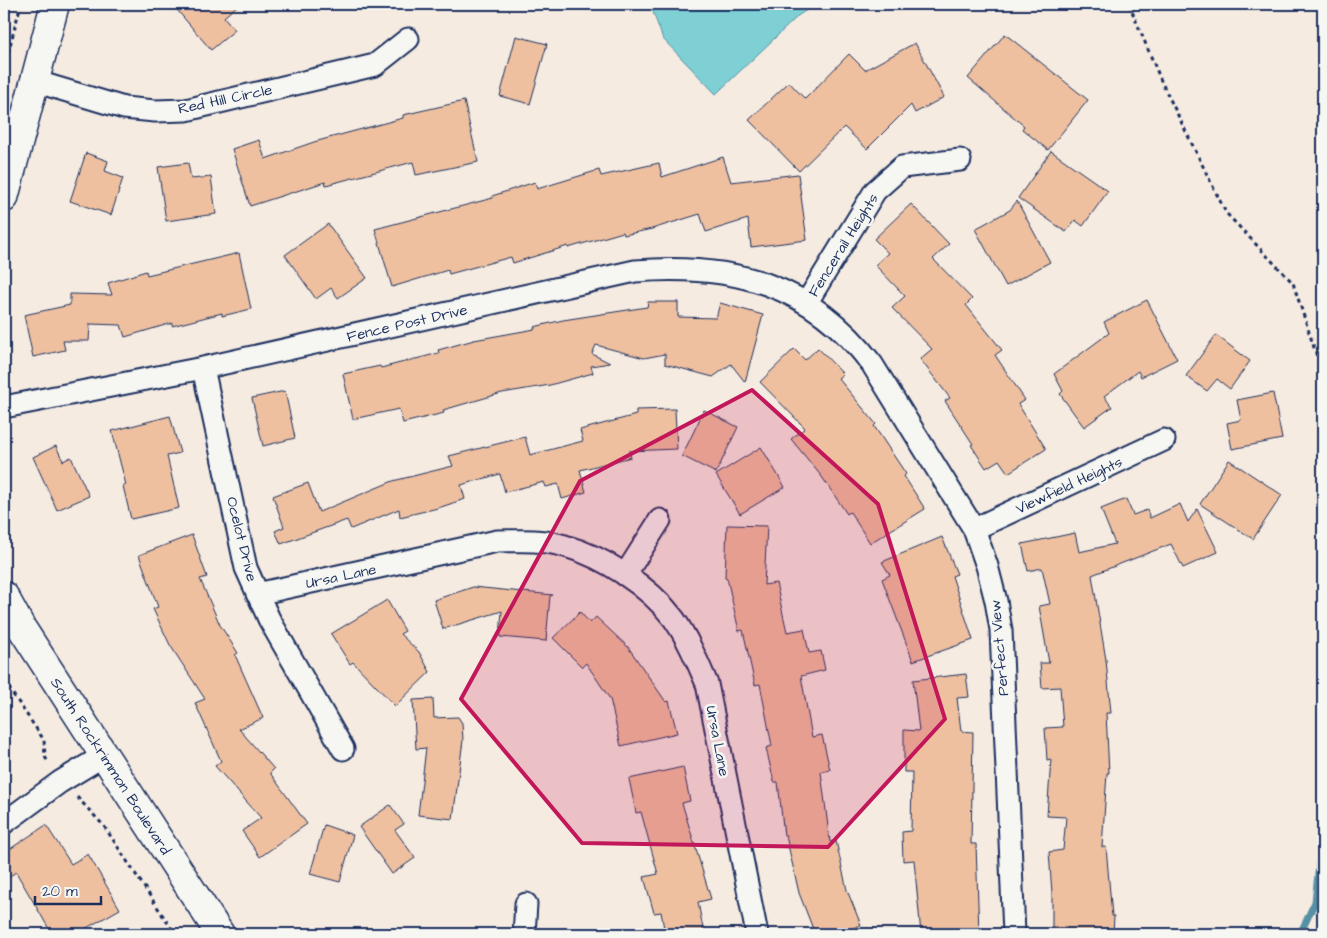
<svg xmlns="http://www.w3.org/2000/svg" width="1327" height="938" font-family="'Architects Daughter',sans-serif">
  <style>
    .water { fill: #7ed0d5; stroke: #5690a5 }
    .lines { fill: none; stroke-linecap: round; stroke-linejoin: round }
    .stream { stroke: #5690a5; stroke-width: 7 }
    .building { fill: #efc09f; stroke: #1b2f5e }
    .minor-casing { stroke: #1b2f5e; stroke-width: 25 }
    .secondary-casing { stroke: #1b2f5e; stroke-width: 31 }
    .path { stroke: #1b2f5e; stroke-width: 3; stroke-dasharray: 4 4; stroke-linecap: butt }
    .minor { stroke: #f6f6f2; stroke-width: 21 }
    .secondary { stroke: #f6f6f2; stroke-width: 28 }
    .marked { fill: #c2185b; fill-opacity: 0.2; stroke: #c2185b; stroke-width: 4; stroke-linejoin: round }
    .labels { text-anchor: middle; stroke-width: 5; stroke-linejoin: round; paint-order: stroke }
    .street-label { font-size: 15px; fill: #1b2f5e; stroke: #f6f6f2 }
  </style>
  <rect width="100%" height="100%" fill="#f5ebe1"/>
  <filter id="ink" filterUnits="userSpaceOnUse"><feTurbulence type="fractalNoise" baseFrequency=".02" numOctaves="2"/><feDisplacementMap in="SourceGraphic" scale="10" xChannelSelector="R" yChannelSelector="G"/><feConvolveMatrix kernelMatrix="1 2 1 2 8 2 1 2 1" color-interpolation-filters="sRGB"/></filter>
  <g filter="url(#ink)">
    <path class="water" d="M650,4H816L799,15L716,94L663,39Z"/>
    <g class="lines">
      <path class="stream" d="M1300,934L1315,902L1323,827"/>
    </g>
    <path class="building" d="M172,4H239L224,17L235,30L211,50Z
      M1005,34L1088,100L1048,150L1022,129L1024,126L968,78Z
      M516,36L547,44L530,104L500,96Z
      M915,43L944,97L915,113L911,105L867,149L844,127L799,171L749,120L789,82L805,99L849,54L865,70Z
      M464,101L478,162L416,175L413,162L326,185L325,182L250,206L232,149L259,140L265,159L314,142L403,118V115Z
      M1051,151L1108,191L1083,226L1075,220L1066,232L1018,198Z
      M86,153L108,161L105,171L123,178L111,215L70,201Z
      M723,157L731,182L798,174L807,240L751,247L748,219L706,232L700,214L652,229L624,235L623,232L568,248V246L513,263L511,257L449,274L448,270L392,287L375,229L493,198L492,196L535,182L537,189L599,170L601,176L659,163L662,177Z
      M188,163L191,179L211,177L216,214L166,221L158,167Z
      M1017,201L1050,262L1006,286L975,229L1010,210Z
      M911,204L949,244L933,259L972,299L966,305L1002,350L995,355L1025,400L1018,404L1046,449L1008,473L999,460L986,468L971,445L973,444L945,401L950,398L920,359L932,349L892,308L905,296L875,265L888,253L874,239Z
      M328,224L367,278L338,298L331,288L316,299L285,255Z
      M239,253L251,309L222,316V313L172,326V323L125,337L121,325L90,324L89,341H63L65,350L33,357L24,315L70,305V294L112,295L108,283L146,271L147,275Z
      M1147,300L1177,359L1141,377L1138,371L1104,396L1112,407L1084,427L1060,394L1063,391L1054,374L1109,333L1104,322Z
      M648,302H678V317L716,318L720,303L763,315L745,382L731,364L713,377L665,364V354L644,358L596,345L592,354L610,363L591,366L593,373L550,385L502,393L443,410L444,413L403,423L399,409L353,419L343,374L380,366L381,368L439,353L438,350L474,340L535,329L534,327L563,320L647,307Z
      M1216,335L1250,361L1230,389L1217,379L1207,391L1186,376Z
      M818,348L843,374L838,378L876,424L874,426L906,474L904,476L925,509L870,543L850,512L847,514L822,477L791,439L805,428L760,382L794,349L805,360Z
      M285,391L295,438L263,446L252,398Z
      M1273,393L1282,439L1232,449L1227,423L1241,420L1237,400Z
      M675,409L677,449L629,451L631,457L580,470L586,492L562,499L558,484L546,487L544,482L505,492L500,474L461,485L465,499L438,508L400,517L399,509L351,529L347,520L281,544L275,531L284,527L273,496L308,483L319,512L393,481L453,466L449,456L525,437L530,455L583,441L580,430L636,415V410Z
      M704,410L738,427L716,473L682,456Z
      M170,416L180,453L167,456L179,508L131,519L123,486L126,485L112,431Z
      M56,446L63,461L71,457L89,496L57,510L33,457Z
      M761,447L785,487L740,514L716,475Z
      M1229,460L1282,495L1253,539L1200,504Z
      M1126,499L1133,515L1147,510L1150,518L1180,504L1188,522L1197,509L1218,552L1183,568L1171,544L1092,575L1106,660L1111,713H1106L1109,773H1107L1102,847H1106L1112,916H1114L1113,934H1052V893L1049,852L1063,850L1066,817L1047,816L1051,759L1047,760L1045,728L1063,727L1060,687L1042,688L1040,663H1049L1039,606L1050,604L1042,568L1028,571L1022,544L1075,533L1079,552L1115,544L1101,509Z
      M727,525L767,526L764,585L776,583L787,632L804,629L809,653L821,651L825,670L801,676L812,737L822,735L830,770L821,772L830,842L836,841L847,890L861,925L838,934H815L799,893L786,836H784L778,782H774L766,748L772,746L760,684L755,685L743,630L739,631L727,578L725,577Z
      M192,535L207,577L200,579L220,625L238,653L235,655L263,718L239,729L274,769L270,773L307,824L260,857L242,831L261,818L215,766L221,761L195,703L205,699L170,645L153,609L158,607L139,555Z
      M942,537L957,574L952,576L973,640L913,661L882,579L890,575L882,562Z
      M473,587L553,595L550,596L546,641L500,637L502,611L443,629L434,600Z
      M387,600L405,631L400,634L419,652L430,672L395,706L353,662L350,664L331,634Z
      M580,612L590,623L596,617L628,647L666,702L669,701L677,733L621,746L610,699L586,663L582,667L553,638Z
      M966,674L969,697L957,698L961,731L973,732L971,844H976L979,934H921L914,860L903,861L902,832L911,831L912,772H904V730L919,731L913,680Z
      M433,699L434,718L458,717L462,723L463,740L453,819L418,815L426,748L416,749L413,700Z
      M683,767L690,801L682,803L711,899L698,902L704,934H665L661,912L654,913L644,877L658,874L641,812L636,813L629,779Z
      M390,805L404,824L395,830L415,858L392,874L359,827Z
      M46,825L71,864L88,854L120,909L76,934H52L16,872L4,880V853Z
      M324,825L353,835L340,882L310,874Z"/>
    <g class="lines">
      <g class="minor-casing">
        <path id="minor" d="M34,81L124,108L155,111L186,110L375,65L408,39
          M807,302L875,191L902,167L960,160
          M203,368L246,568L269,619L343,749
          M4,407L203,368L635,271C733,263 811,284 872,364L974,529L987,566L996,601L1001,630L1014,934
          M974,529L1164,440
          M625,575L660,520
          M257,594L497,541C519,541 543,539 565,546C604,557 649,586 674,619C688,639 697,661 707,684L757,934
          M4,823L60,782L103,756
          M524,934L526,904"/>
      </g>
      <g class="secondary-casing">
        <path id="secondary" d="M4,198L55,4
          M4,596L21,627L220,934"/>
      </g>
      <path class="path" d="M1129,4L1162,83L1226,213L1293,283L1323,375
        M4,68L21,4
        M4,681L44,740L45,757L49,763
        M77,797L104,826L175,934"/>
      <use href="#minor" class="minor"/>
      <use href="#secondary" class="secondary"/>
    </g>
  </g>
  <path class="marked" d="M752,390L878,504L945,719L828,847L582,843L461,699L580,481Z"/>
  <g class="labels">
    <g class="street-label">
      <text transform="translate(225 99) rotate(-12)" y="5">Red Hill Circle</text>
      <text transform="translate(843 245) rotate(-58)" y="5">Fencerail Heights</text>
      <text transform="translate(407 323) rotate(-13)" y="5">Fence Post Drive</text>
      <text transform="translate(1069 485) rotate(-25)" y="5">Viewfield Heights</text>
      <text transform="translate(242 539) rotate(76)" y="5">Ocelot Drive</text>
      <text transform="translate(341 576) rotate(-12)" y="5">Ursa Lane</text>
      <text transform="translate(999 648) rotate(-95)" y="5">Perfect View</text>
      <text transform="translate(718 741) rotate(79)" y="5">Ursa Lane</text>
      <text transform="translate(111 766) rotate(57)" y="5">South Rockrimmon Boulevard</text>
    </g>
  </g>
  <rect width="1327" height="938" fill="none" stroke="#f6f6f2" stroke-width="20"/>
  <rect x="10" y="10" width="1307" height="918" fill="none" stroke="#1b2f5e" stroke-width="2" filter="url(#ink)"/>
  <path d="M35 896v8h66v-8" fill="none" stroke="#1b2f5e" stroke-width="2.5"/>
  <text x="42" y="896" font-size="15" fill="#1b2f5e" stroke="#f6f6f2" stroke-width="4" paint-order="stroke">20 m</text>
</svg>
